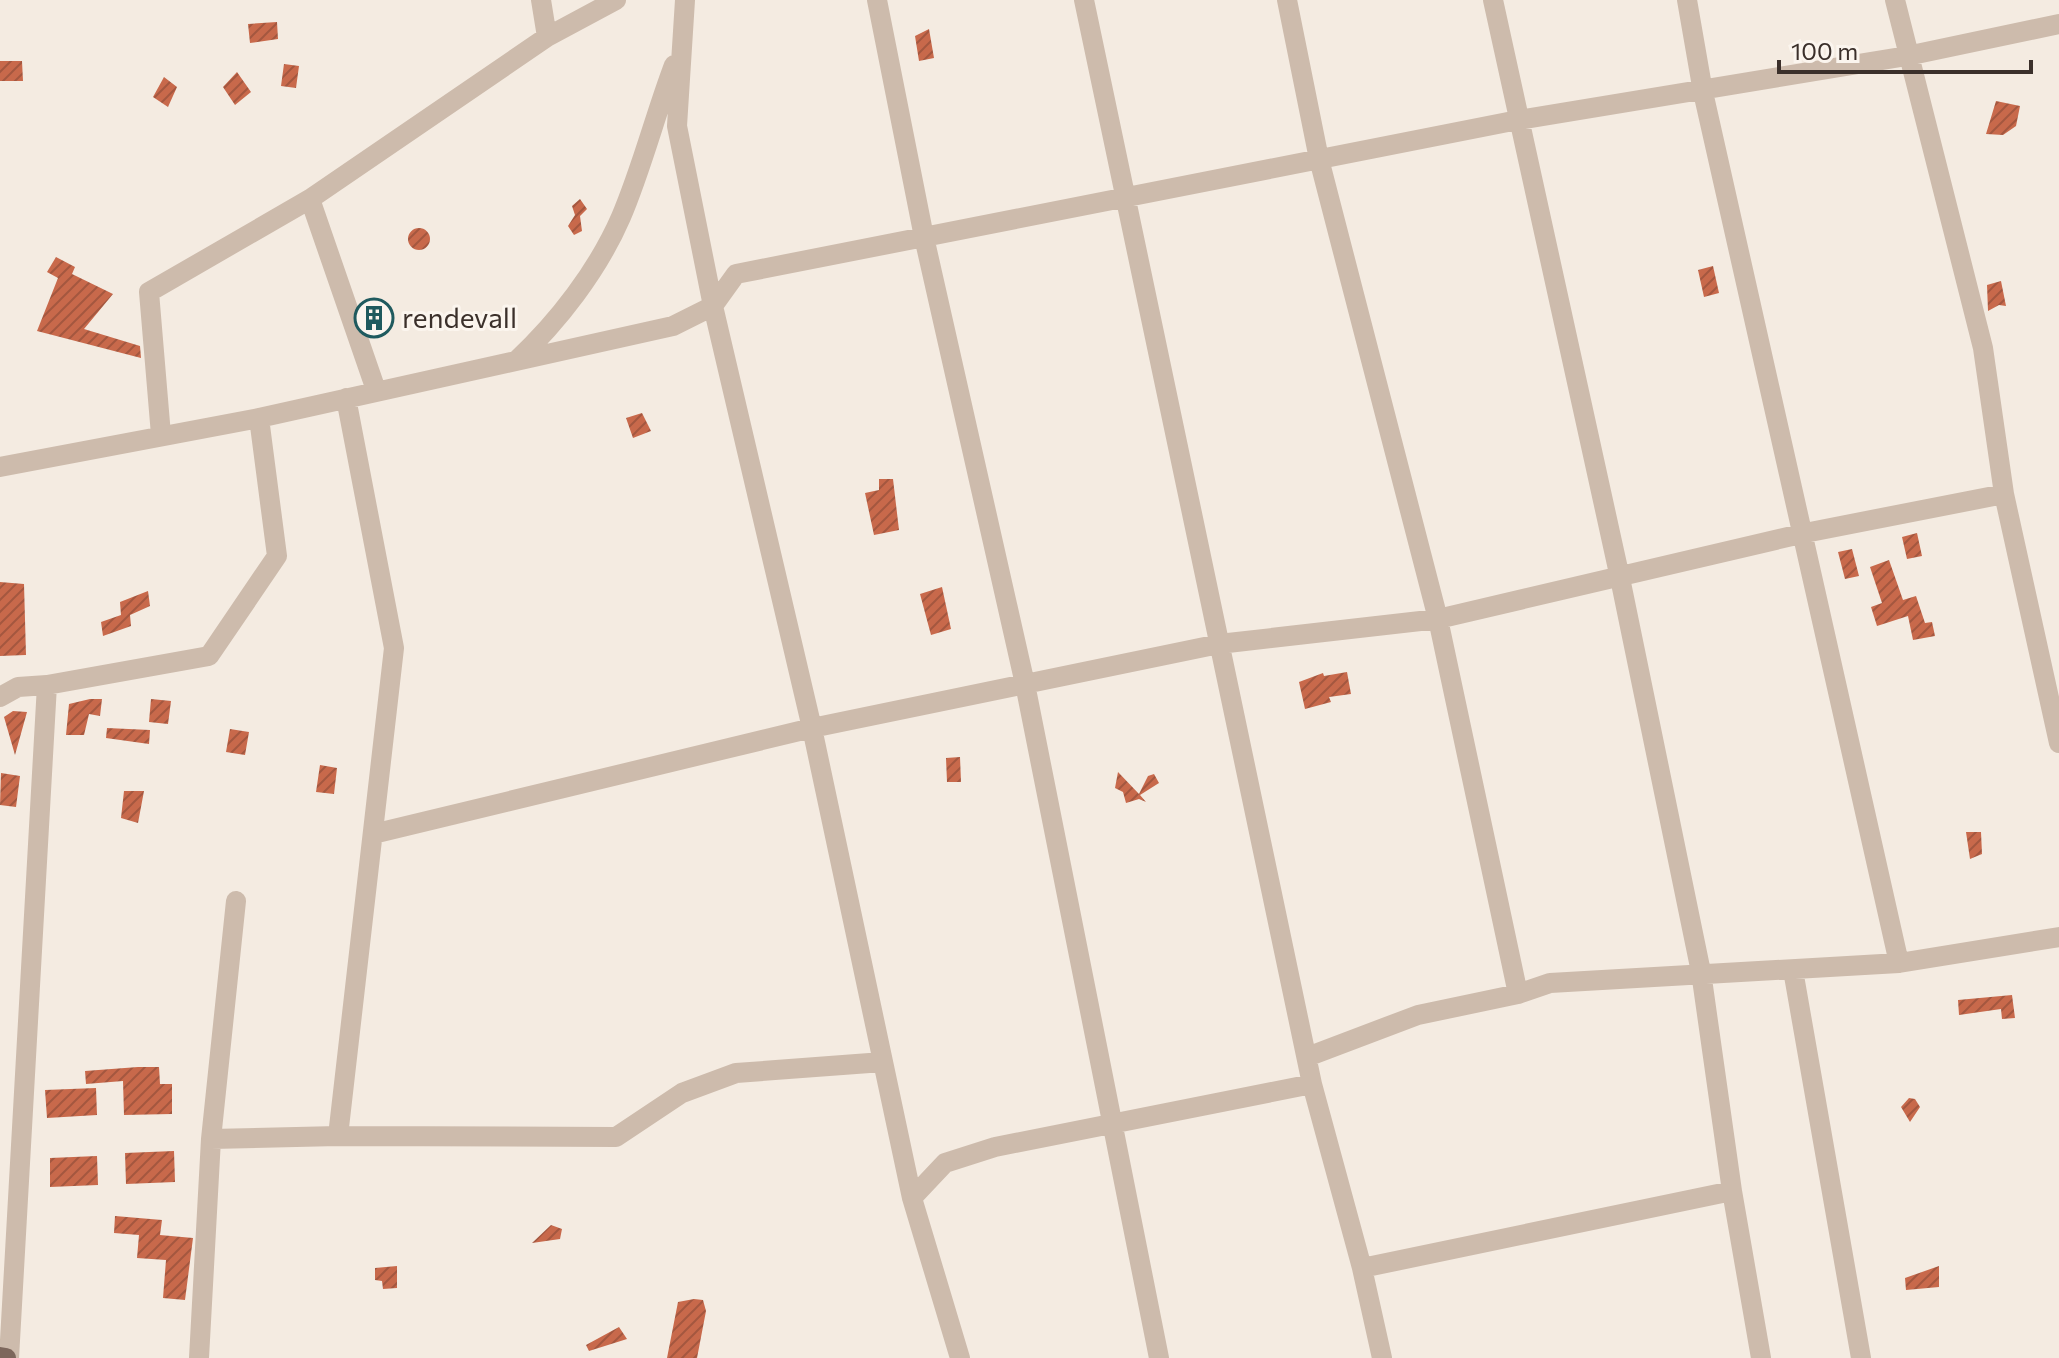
<svg xmlns="http://www.w3.org/2000/svg" width="2059" height="1358" font-family="Commissioner,sans-serif">
  <style>
    .building { fill: url(#building-hatch) }
    .lines { fill: none; stroke-linecap: round; stroke-linejoin: round }
    .minor { stroke: #cdbbac; stroke-width: 20 }
    .major { stroke: #7d675c; stroke-width: 20 }
    .labels { text-anchor: middle; stroke-width: 6; stroke-linejoin: round; paint-order: stroke }
    .poi-label { font-size: 28px; fill: #3b302b; stroke: #fbf5ee; text-anchor: start }
  </style>
  <defs>
    <pattern id="building-hatch" width="6" height="6" patternUnits="userSpaceOnUse" patternTransform="scale(2)"><rect width="6" height="6" fill="#c8694b"/><path d="M-1 1l2-2M0 6l6-6M5 7l2-2" fill="none" stroke="#a4573f"/></pattern>
  </defs>
  <rect width="100%" height="100%" fill="#f4ebe1"/>
  <path class="building" d="M277,22L278,39L250,43L248,24Z
    M929,29L934,58L919,61L915,36Z
    M0,61H22L23,81H0Z
    M284,64L299,66L296,88L281,86Z
    M237,72L251,92L235,105L223,87Z
    M164,77L177,87L168,107L153,97Z
    M1996,101L2020,106L2016,126L2003,135L1986,134Z
    M580,199L587,209L580,216L582,231L574,235L568,226L575,215L572,206Z
    M408 239a11 11 0 1 1 22 0a11 11 0 1 1-22 0Z
    M56,257L75,267L72,274L113,294L84,329L140,346L141,358L37,331L58,278L47,272Z
    M1713,266L1719,293L1704,297L1698,270Z
    M2001,281L2006,306L1999,305L1988,311L1987,285Z
    M642,413L651,431L633,438L626,418Z
    M879,479H893L899,530L874,535L865,493L879,490Z
    M1917,533L1922,556L1907,559L1902,537Z
    M1852,549L1859,576L1845,579L1838,552Z
    M1889,560L1903,600L1916,596L1925,623L1932,622L1935,636L1913,640L1908,616L1877,626L1871,607L1882,603L1870,567Z
    M0,582L24,584L26,655L0,656Z
    M942,587L951,629L931,635L920,594Z
    M148,591L150,606L130,615L131,626L103,636L101,622L121,615L120,602Z
    M1347,672L1351,694L1329,697L1331,702L1305,709L1299,682L1323,673L1324,676Z
    M90,699H102L100,716L89,714L84,735H66L69,704Z
    M151,699L171,701L168,724L149,722Z
    M13,711L27,712L15,755L4,717Z
    M107,728L150,730L149,744L106,738Z
    M230,729L249,732L245,755L226,752Z
    M960,757L961,782H947L946,758Z
    M320,765L337,768L334,794L316,792Z
    M1118,772L1139,794L1148,776L1154,774L1159,783L1140,795L1146,802L1139,799L1126,803L1123,792L1115,788Z
    M1,773L20,776L16,807L0,805Z
    M124,791H144L138,823L121,818Z
    M1966,832H1981L1982,854L1970,859Z
    M2012,995L2015,1018L2002,1019L2001,1009L1959,1015L1958,1000Z
    M138,1067H159L160,1084H172V1114L124,1115L123,1081L86,1084L85,1071Z
    M96,1088L97,1115L47,1118L45,1090Z
    M1909,1098L1915,1099L1920,1107L1910,1122L1901,1107Z
    M174,1151L175,1182L126,1184L125,1153Z
    M97,1156L98,1185L50,1187V1158Z
    M115,1216L162,1220L160,1235L193,1238L185,1300L163,1298L166,1260L137,1258L139,1235L114,1233Z
    M551,1225L562,1229L560,1239L532,1243Z
    M397,1266V1288L383,1289L382,1281L375,1280V1268Z
    M1939,1266V1287L1906,1290L1905,1278Z
    M694,1299L703,1300L706,1311L697,1358H667L678,1302Z
    M619,1327L627,1339L589,1351L586,1345Z"/>
  <g class="lines">
    <path class="minor" d="M541,0L547,37
      M685,0L677,126L713,306L812,728L912,1198L960,1358
      M877,0L924,237L1025,684L1159,1358
      M1084,0L1312,1084L1362,1268L1382,1358
      M1287,0L1319,159L1438,619L1518,994
      M1493,0L1620,578L1701,972L1732,1191L1761,1358
      M1687,0L1703,92L1899,963
      M1895,0L1983,348L2004,494L2059,743
      M310,199L376,390
      M516,361C558,322 598,270 621,217C642,168 655,115 674,65
      M346,398L394,648L338,1136L616,1137L682,1093L736,1073L883,1062
      M161,435L149,292L310,199L547,37L616,0
      M0,467L259,418L673,326L713,306L736,274L1518,120L1907,56L2059,24
      M0,697L18,687L47,685
      M373,834L812,728L1219,644L1438,619L1805,533L2004,494
      M1793,970L1861,1358
      M1307,1057L1418,1015L1518,994L1550,983L1899,963L2059,937
      M211,1139L338,1136
      M912,1198L945,1163L995,1147L1312,1084
      M1362,1268L1732,1191
      M9,1358L47,685L209,656L277,556L259,418
      M199,1358L211,1139L236,901"/>
    <path class="major" d="M0,1357L6,1358"/>
  </g>
  <defs>
    <g id="building-ring" transform="scale(2)"><circle r="9.5" fill="#fbf5ee" stroke="#1f5a5e" stroke-width="1.5"/><path d="M-4-6H4V6H1V3H-1V6H-4ZM-2.5-4.3h1.7v1.8h-1.7ZM.8-4.3h1.7v1.8H.8ZM-2.5-1h1.7V.8h-1.7ZM.8-1h1.7V.8H.8Z" fill="#1f5a5e"/></g>
  </defs>
  <g fill-rule="evenodd">
    <use href="#building-ring" x="374" y="318"/>
  </g>
  <g class="labels">
    <g class="poi-label">
      <text x="402" y="328">rendevall</text>
    </g>
  </g>
  <path d="M1779 60v12h252v-12" fill="none" stroke="#3b302b" stroke-width="4"/>
  <text x="1791" y="60" font-size="24" fill="#3b302b" stroke="#fbf5ee" stroke-width="6" paint-order="stroke">100 m</text>
</svg>
